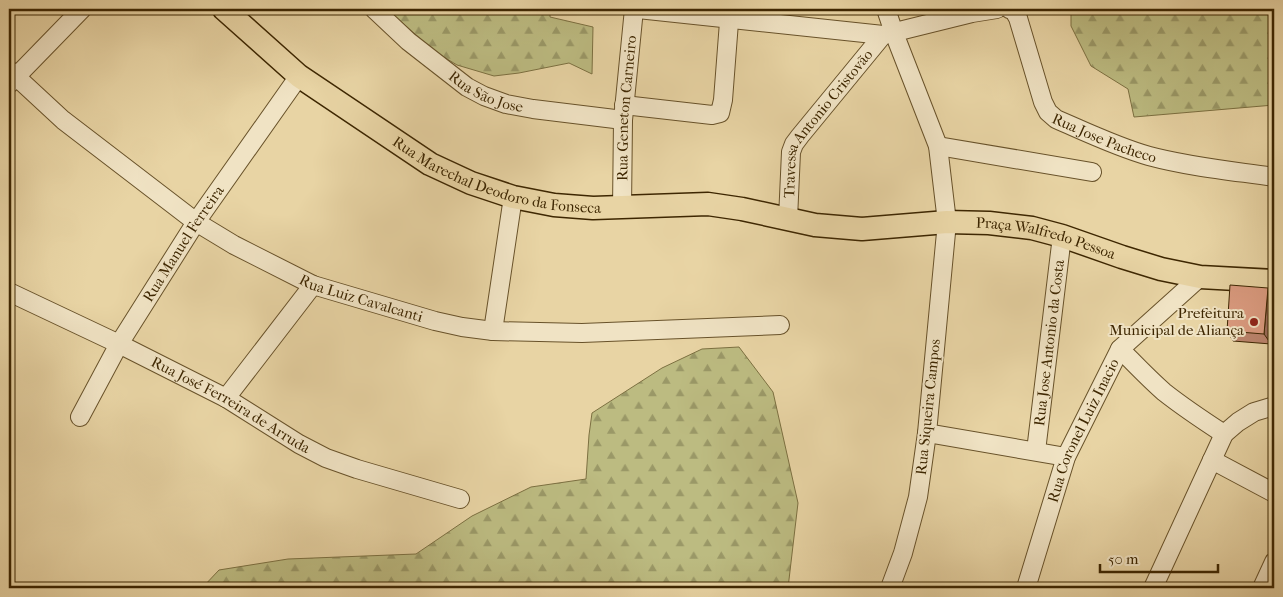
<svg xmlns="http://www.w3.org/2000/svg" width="1283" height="597" font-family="'IM FELL French Canon',serif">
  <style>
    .forest { fill: url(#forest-firs); stroke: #7c7041 }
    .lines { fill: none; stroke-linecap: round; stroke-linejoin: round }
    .minor-casing { stroke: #68522a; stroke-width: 20 }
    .major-casing { stroke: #3d2601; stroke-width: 25 }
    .minor { stroke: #f0e3c4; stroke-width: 18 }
    .major { stroke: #e8d4a4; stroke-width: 22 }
    .wall { fill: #bc856e; stroke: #3d2601 }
    .shaded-wall { fill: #996c5a; stroke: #3d2601 }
    .building { fill: #db9b80; stroke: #3d2601 }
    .poi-dot { fill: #8f2418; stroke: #f0e3c4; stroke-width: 2 }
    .labels { text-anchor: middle; stroke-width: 4; stroke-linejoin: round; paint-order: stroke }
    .street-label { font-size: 15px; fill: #3d2601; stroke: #f0e3c4 }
    .poi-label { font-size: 15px; fill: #3d2601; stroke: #f0e3c4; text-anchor: end }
  </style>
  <defs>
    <pattern id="forest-firs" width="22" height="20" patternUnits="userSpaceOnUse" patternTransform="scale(1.25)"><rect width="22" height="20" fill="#bcbb81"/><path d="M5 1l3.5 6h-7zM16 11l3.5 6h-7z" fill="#9a9867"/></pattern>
  </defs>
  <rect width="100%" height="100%" fill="#e8d4a4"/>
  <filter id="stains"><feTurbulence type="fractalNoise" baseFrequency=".004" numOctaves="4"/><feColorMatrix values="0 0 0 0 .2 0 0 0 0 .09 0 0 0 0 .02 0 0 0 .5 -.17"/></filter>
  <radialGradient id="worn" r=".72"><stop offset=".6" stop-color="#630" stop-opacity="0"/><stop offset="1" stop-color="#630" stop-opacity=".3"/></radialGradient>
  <path class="forest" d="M387,9H550V17L593,27L592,74L569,63L519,73L494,76L457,65L434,51Z
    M1071,9H1274V105L1134,117L1128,89L1091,66L1071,26Z
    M739,347L773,392L798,503L788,588H202L219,570L288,559L416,554L472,516L531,487L586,479L589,435L592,413L662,368L702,349Z"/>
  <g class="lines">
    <g class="minor-casing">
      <g id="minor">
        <path id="s1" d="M374,9L408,41L467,87L484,96L506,104L533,109L623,120"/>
        <path d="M638,9L883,35L972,13L997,9"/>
        <path d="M886,9L894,33L938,146L947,222L927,433L918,497L903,553L890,588"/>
        <path id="s2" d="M1009,9L1014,11L1018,18L1043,102L1048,112L1056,119C1086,132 1117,147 1149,156C1190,167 1233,171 1274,177"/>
        <path id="s3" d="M9,70L63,120L196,222L234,245L313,285L435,321L462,327L493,331L582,333L780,325"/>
        <path d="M9,84L82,9"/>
        <path d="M624,105L712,115L720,113L723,100L730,9"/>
        <path d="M938,146L1092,172"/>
        <path id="s4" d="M622,208L623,120L634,9"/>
        <path id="s5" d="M788,219L791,152L794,144L800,136L883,35"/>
        <path id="s6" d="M9,292L119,344L226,398L299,444L326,458L357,469L460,499"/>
        <path d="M493,331L513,197"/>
        <path d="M1120,349C1134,363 1148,378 1164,392C1183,407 1204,421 1224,434"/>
        <path d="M226,398L313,285"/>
        <path id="s7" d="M80,417L119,344L196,222L299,76"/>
        <path d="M927,433L1066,457"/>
        <path id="s8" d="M1036,451L1062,236"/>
        <path d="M1212,460L1274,493"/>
        <path id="s9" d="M1026,588L1066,457L1120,349L1200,277"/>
        <path d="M1153,588L1224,434L1238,422L1254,412L1274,406"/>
        <path d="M1262,588L1274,562"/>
      </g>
    </g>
    <g class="major-casing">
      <g id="major">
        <path id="s10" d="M224,9L299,76L430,164L471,183L513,197L554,205L593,208L708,204L742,209L815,225L862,229L947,222L989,223L1032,228L1062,236L1122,257L1161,269L1200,277L1274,281"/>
      </g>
    </g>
    <use href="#minor" class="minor"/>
    <use href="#major" class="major"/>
  </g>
  <path class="wall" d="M1268,288L1274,297L1271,344L1233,341L1227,331Z"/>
  <path class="shaded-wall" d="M1268,288L1274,297L1271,344L1264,334Z"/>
  <path class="building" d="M1230,285L1268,288L1264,334L1227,331Z"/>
  <circle class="poi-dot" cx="1254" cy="322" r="5"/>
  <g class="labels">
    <g class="street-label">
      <text dy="5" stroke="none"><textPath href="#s1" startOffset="141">Rua São Jose</textPath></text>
      <text dy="5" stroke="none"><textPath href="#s4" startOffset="100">Rua Geneton Carneiro</textPath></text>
      <text dy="5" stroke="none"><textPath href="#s5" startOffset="108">Travessa Antonio Cristovão</textPath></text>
      <text dy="5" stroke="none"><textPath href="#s2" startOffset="175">Rua Jose Pacheco</textPath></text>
      <text dy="5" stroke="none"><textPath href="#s10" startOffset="326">Rua Marechal Deodoro da Fonseca</textPath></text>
      <text dy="5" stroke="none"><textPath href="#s10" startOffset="886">Praça Walfredo Pessoa</textPath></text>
      <text dy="5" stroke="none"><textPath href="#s7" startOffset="202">Rua Manuel Ferreira</textPath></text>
      <text dy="5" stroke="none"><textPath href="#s3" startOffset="424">Rua Luiz Cavalcanti</textPath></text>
      <text dy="5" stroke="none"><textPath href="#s8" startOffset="109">Rua Jose Antonio da Costa</textPath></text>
      <text dy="5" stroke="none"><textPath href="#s6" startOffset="249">Rua José Ferreira de Arruda</textPath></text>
      <text transform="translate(928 407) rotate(-84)" y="5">Rua Siqueira Campos</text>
      <text dy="5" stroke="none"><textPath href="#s9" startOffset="168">Rua Coronel Luiz Inacio</textPath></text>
    </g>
    <g class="poi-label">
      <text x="1244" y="318">Prefeitura<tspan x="1244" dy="17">Municipal de Aliança</tspan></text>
    </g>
  </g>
  <rect width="1283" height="597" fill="none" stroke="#e8d4a4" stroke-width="30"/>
  <rect x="10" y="10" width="1263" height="577" fill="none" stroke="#3d2601" stroke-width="2.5"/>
  <rect x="15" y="15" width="1253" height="567" fill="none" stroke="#3d2601"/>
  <path d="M1100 564v8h118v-8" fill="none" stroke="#3d2601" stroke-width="2.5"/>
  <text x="1108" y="564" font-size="15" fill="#3d2601" stroke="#f0e3c4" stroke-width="4" paint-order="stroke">50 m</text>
  <rect width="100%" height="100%" filter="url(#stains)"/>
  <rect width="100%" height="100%" fill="url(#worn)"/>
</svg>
